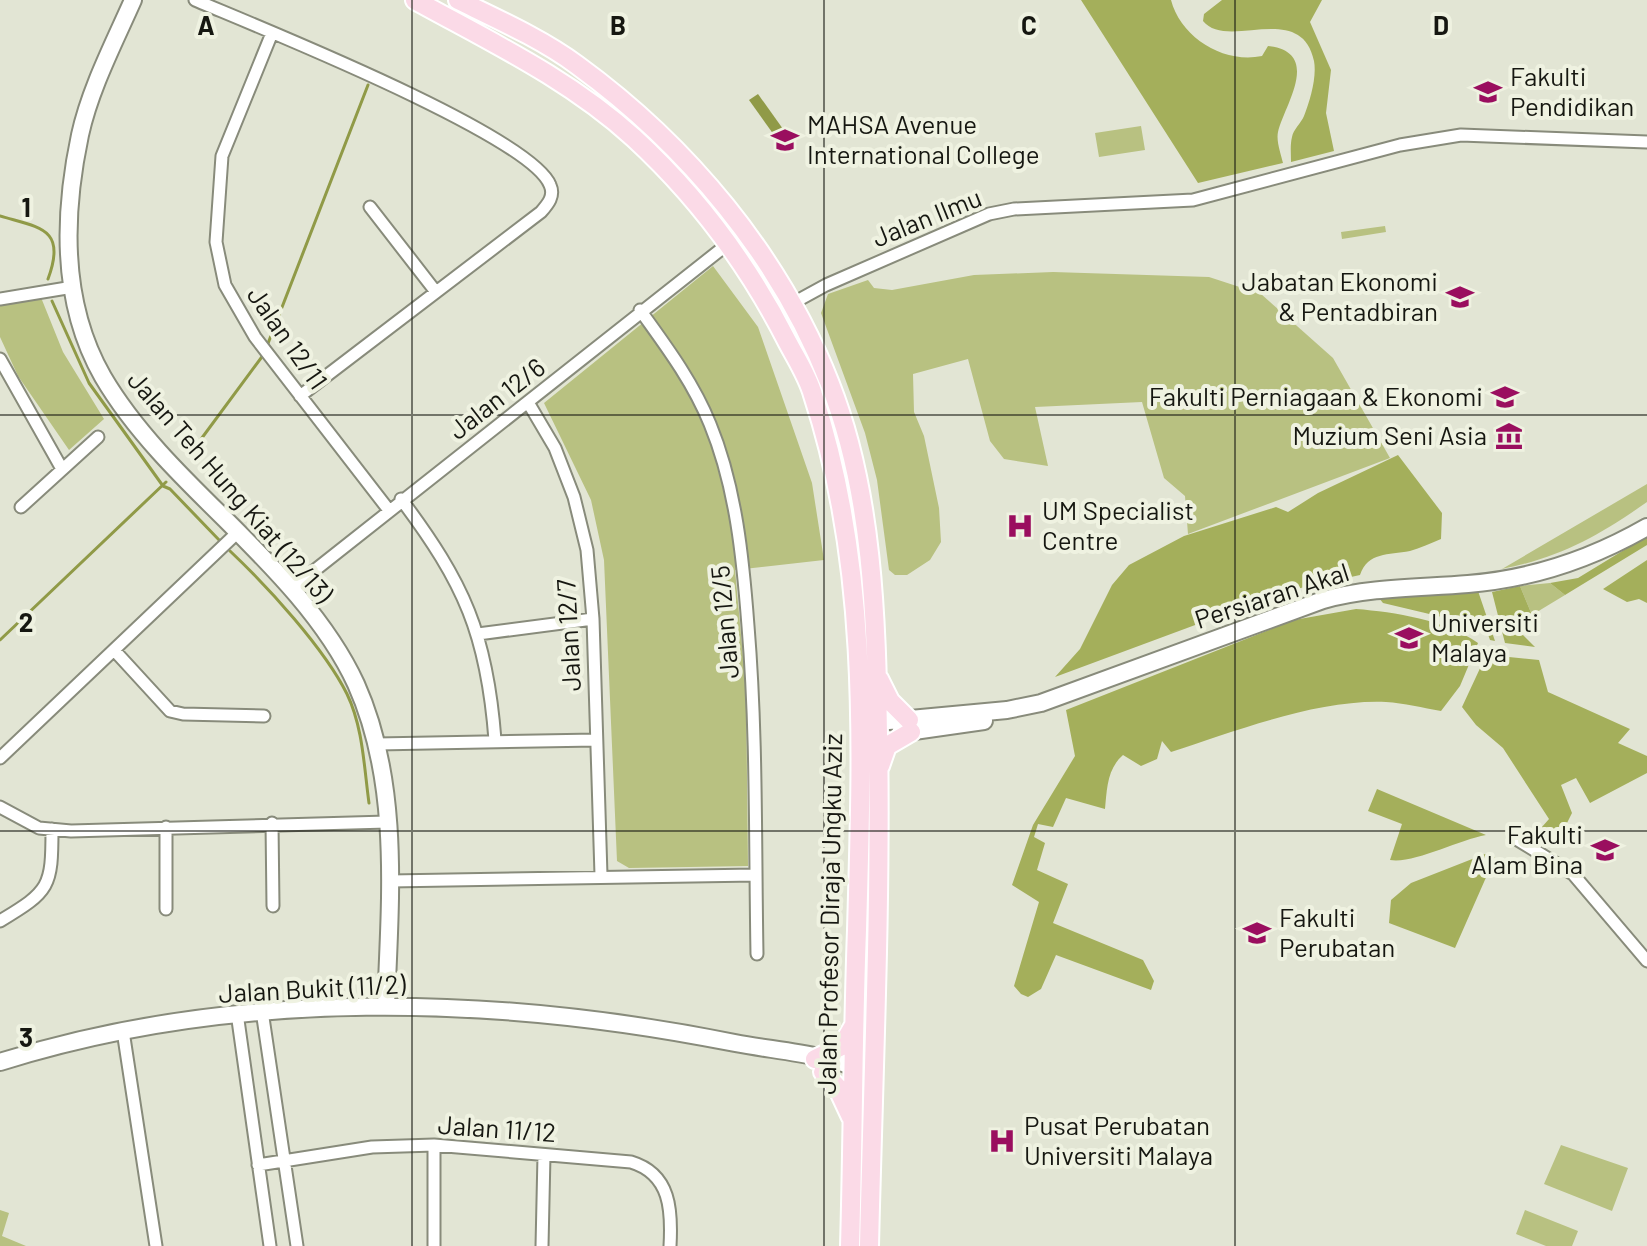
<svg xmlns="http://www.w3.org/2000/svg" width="1647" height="1246" font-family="Barlow,sans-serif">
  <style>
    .green { fill: #b8c181 }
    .forest { fill: #a4af5b }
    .water { fill: #909a47 }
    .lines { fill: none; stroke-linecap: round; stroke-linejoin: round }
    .stream { stroke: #909a47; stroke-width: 3 }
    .street-casing { stroke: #888b7b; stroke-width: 15 }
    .secondary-casing { stroke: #888b7b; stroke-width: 20 }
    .primary-casing { stroke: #fff; stroke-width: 22 }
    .street { stroke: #fff; stroke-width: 11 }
    .secondary { stroke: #fff; stroke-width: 16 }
    .primary { stroke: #fbdae7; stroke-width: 18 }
    .grid { fill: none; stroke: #161711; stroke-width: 2; stroke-opacity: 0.55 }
    .labels { text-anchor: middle; stroke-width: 8; stroke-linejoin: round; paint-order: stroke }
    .poi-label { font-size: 26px; fill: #161711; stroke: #eff2e1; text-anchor: start }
    .street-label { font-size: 26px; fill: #161711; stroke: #eff2e1 }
    .grid-label { font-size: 26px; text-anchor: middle; font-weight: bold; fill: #161711; stroke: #eff2e1; stroke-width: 8; stroke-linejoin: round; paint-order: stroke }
  </style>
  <rect width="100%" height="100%" fill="#e2e5d4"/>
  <path class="green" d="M1141,126L1145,150L1099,157L1095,133Z
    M1385,226L1386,232L1342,239L1341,232Z
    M713,266L758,327L812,483L824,560L735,570L746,689L748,866L629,868L617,861L604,560L591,500L544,403Z
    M1053,272L1209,277L1261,294L1333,358L1390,458L1188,534L1185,496L1164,478L1142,402L1035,407L1048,466L1004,459L990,441L968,359L913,374L914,412L924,436L939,508L941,542L930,560L907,575H895L889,570L877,480L865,433L821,313L828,294L868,280L874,288L892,290L974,275Z
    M40,295L63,352L104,419L69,450L18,376L0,337V304Z
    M1647,484V502C1597,537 1561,557 1502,569Z
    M1550,583L1565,595L1532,615L1520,586Z
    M1561,1145L1628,1168L1612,1211L1544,1184Z
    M0,1210L9,1213L2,1236L26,1246H0Z
    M1525,1210L1578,1231L1572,1246H1546L1516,1234Z"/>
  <path class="forest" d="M1081,0H1171C1181,38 1224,64 1262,56L1268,46C1323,52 1284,106 1278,132C1276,141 1281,154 1283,163L1198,183Z
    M1222,0H1322L1310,22L1331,70L1326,113L1334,151L1291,162C1291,154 1290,145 1292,137C1293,130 1301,123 1304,116C1310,101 1317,77 1314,61C1301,0 1227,51 1203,21L1204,14Z
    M1398,455L1442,513L1441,539C1431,543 1420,548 1410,551C1388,555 1368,552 1360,575L1287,591L1055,677L1080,649L1112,585L1129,565L1184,536L1276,507L1288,512L1318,493Z
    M1647,536V545L1565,595L1550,583L1578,578Z
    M1647,560V603L1639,599L1627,602L1603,589Z
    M1520,586L1532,615L1514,626L1535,647L1505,643L1492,592Z
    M1478,591L1495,641L1490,640L1483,620L1475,621L1469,629L1442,617L1383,603L1379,598Z
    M1356,609C1395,612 1445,620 1478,643L1460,686L1441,711C1423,708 1404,703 1386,702C1318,699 1235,731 1171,752L1162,741L1157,759L1141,766L1123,755C1107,769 1107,789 1105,809L1066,798L1053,827L1038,824L1034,837L1045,843L1037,870L1068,884L1053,923L1143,960L1154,981L1151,990L1056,955L1041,989L1028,997L1021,994L1014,986L1039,902L1012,885L1033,825L1075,756L1066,710L1294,620Z
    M1489,649L1509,657L1539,660L1548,692L1630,729L1618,743L1647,756V773L1590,803L1576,778L1561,785L1572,813L1555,847L1534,836L1549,819L1503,748L1476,725L1462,707Z
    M1377,789L1486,835C1458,840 1414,864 1390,860L1402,824L1368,811Z
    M1485,854L1495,857L1455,948L1389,923L1391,900L1411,883Z"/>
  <path class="water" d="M758,94L783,129L774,135L749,100Z"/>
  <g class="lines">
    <path class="stream" d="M0,216C40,228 67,228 48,279
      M52,301L89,383L163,486L170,489L221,542
      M267,346L368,85
      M193,450L264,354
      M230,551C268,587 324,648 347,694C363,727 364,767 369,803
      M0,640L166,482"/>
    <g class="street-casing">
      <path id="street" d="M195,0C256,26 530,135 550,185C555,196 548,204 541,212L300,396
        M272,33L222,156L216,242L225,285L255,337L388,509
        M370,207L436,292
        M0,299L73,287
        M640,310C666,346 693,382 710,424C736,487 743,559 748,626C757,735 755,845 757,954
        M773,314L826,285L989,214L1014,209L1193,200L1400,145L1461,135L1647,142
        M0,359L62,469
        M529,404L555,448L574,497L587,550L593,619L601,875
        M401,499C464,583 487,634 495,740
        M21,507L98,437
        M291,589L729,243
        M478,634L593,619
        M114,650L170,711L183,714L264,716
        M377,744L596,740
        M0,758L238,532
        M0,807L39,828L71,831L387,822
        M272,823L273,906
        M1513,837L1573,874L1647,961
        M390,881L755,875
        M166,909V827
        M0,921C50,891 52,887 52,829
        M262,1011L297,1246
        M237,1013L270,1246
        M123,1031L156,1246
        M434,1145V1246
        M258,1165L372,1147L434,1145L631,1162C671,1174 672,1211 670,1246
        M542,1246L544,1155"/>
    </g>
    <g class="secondary-casing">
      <path id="secondary" d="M133,0C114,43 90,89 80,135C63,215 61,304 103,377C134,430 181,476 225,519C273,567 327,621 356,684C401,784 390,900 386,1006
        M878,722L1007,710L1041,703L1323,600C1370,587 1419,588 1468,584C1531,579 1593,558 1647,527
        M900,733L984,721
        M0,1062C236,988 495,995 735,1043C777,1051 826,1054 865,1071"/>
    </g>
    <g class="primary-casing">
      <path id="primary" d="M415,0C491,42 569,79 634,138C698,197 749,266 788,343C797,360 808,377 813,395C870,568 862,751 857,930C853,1035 853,1141 850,1246
        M458,0C497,19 542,39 577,65C687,145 780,256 830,384C873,493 876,618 878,734C881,905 873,1075 869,1246
        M879,679L890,701L909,720
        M880,766L887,746L911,732
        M815,1059L842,1046L853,1027
        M823,1072L837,1087L851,1117"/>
    </g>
    <use href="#street" class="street"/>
    <use href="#secondary" class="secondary"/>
    <use href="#primary" class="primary"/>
  </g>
  <path class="grid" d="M412,0V1246M824,0V1246M1235,0V1246M0,415H1647M0,831H1647"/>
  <defs>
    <g id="university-bare" transform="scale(2.16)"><path d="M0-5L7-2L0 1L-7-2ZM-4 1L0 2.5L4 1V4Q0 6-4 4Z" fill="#9a0e5f" stroke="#eff2e1" stroke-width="2.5" paint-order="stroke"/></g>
    <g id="museum-bare" transform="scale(2.16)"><path d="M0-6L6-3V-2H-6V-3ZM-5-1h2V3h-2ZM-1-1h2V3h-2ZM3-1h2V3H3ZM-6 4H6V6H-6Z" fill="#9a0e5f" stroke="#eff2e1" stroke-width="2.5" paint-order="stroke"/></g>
    <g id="hospital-bare" transform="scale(2.16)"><path d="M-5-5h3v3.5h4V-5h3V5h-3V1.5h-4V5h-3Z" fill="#9a0e5f" stroke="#eff2e1" stroke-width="2.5" paint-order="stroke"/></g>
  </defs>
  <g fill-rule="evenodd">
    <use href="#university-bare" x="1488" y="92"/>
    <use href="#university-bare" x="785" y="140"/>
    <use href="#university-bare" x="1460" y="297"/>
    <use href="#university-bare" x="1505" y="397"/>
    <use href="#museum-bare" x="1509" y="436"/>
    <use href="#hospital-bare" x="1020" y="526"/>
    <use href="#university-bare" x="1409" y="638"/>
    <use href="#university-bare" x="1605" y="850"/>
    <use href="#university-bare" x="1257" y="933"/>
    <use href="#hospital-bare" x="1002" y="1141"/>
  </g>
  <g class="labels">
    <g class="poi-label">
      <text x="1510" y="86">Fakulti<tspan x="1510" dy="30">Pendidikan</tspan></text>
      <text x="807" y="134">MAHSA Avenue<tspan x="807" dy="30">International College</tspan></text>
      <text x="1438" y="291" text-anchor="end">Jabatan Ekonomi<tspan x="1438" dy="30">&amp; Pentadbiran</tspan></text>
      <text x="1483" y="406" text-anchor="end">Fakulti Perniagaan &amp; Ekonomi</text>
      <text x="1487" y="445" text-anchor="end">Muzium Seni Asia</text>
      <text x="1042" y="520">UM Specialist<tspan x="1042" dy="30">Centre</tspan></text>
      <text x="1431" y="632">Universiti<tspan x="1431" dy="30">Malaya</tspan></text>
      <text x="1583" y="844" text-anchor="end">Fakulti<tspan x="1583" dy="30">Alam Bina</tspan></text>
      <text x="1279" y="927">Fakulti<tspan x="1279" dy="30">Perubatan</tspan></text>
      <text x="1024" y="1135">Pusat Perubatan<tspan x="1024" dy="30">Universiti Malaya</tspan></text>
    </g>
    <g class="street-label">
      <text transform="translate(927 218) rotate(-22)" y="9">Jalan Ilmu</text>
      <text transform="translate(287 338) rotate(55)" y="9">Jalan 12/11</text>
      <text transform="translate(497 399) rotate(-38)" y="9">Jalan 12/6</text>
      <text transform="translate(230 487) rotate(49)" y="9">Jalan Teh Hung Kiat (12/13)</text>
      <text transform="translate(1272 596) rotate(-18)" y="9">Persiaran Akal</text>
      <text transform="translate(725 622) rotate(-95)" y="9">Jalan 12/5</text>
      <text transform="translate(569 635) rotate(-93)" y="9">Jalan 12/7</text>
      <text transform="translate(830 914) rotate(-89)" y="9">Jalan Profesor Diraja Ungku Aziz</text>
      <text transform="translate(312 989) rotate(-3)" y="9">Jalan Bukit (11/2)</text>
      <text transform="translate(497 1129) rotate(4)" y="9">Jalan 11/12</text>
    </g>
  </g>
  <g class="grid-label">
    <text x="206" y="35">A</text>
    <text x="618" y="35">B</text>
    <text x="1029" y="35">C</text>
    <text x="1441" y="35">D</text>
    <text x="26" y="217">1</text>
    <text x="26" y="632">2</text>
    <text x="26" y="1047">3</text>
  </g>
</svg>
